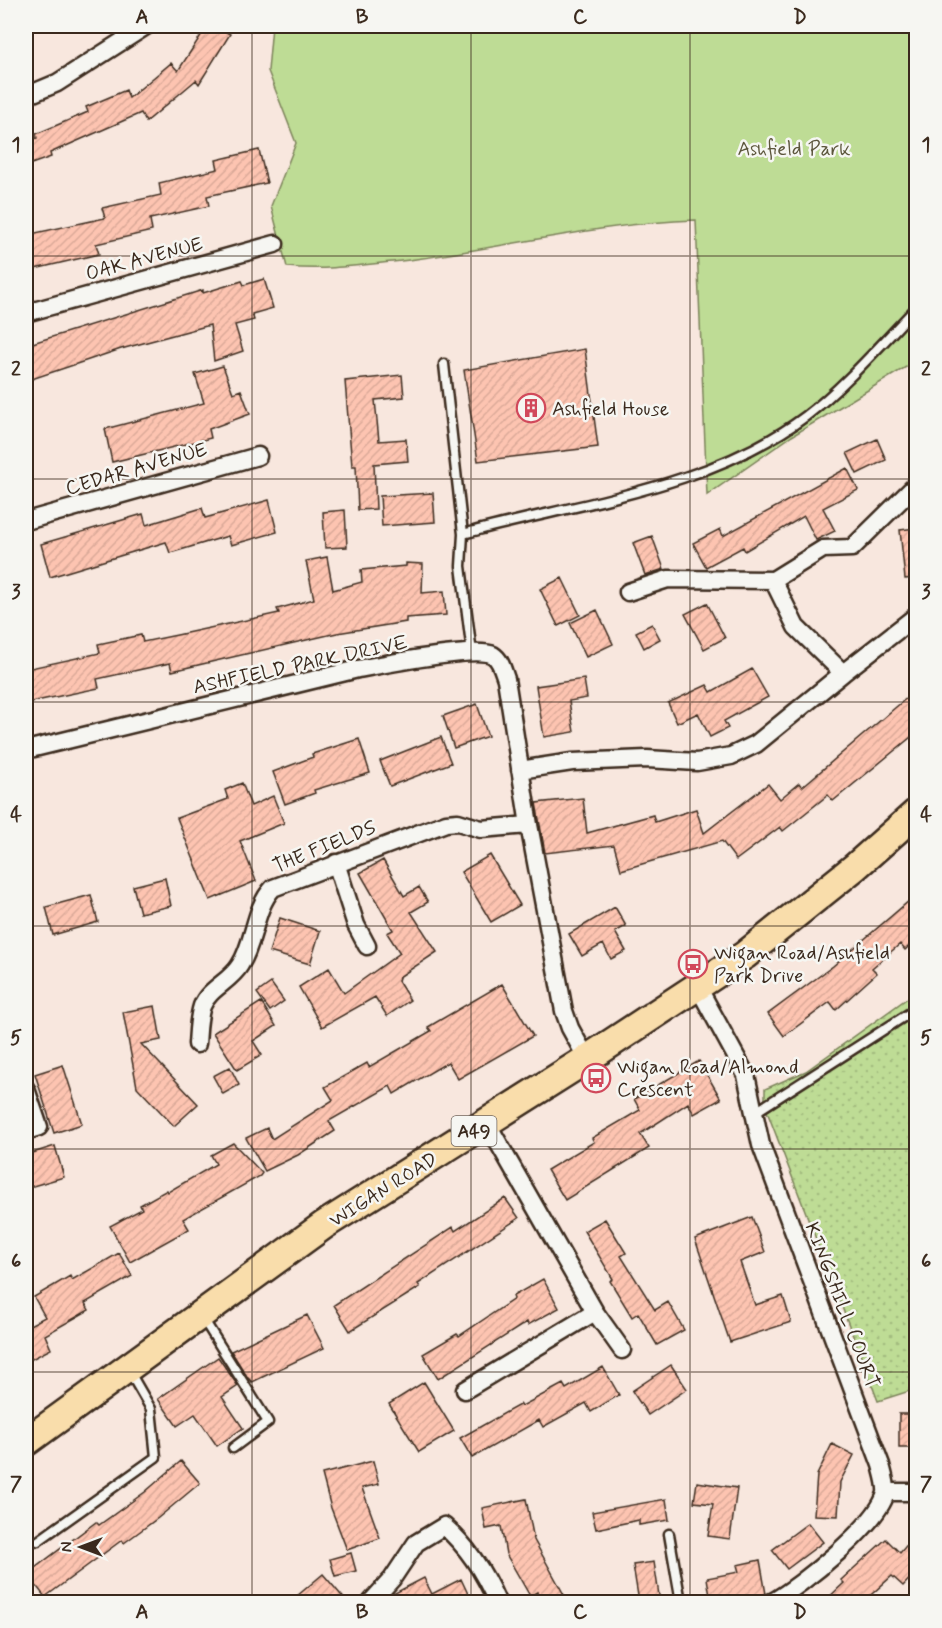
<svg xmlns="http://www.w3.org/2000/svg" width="942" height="1628" font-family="Mynerve,sans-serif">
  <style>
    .grass { fill: url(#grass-dots); stroke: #7c835a; stroke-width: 1.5 }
    .park { fill: #bedc95; stroke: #7c835a; stroke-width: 1.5 }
    .building { fill: url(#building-hatch); stroke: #3b2a1e; stroke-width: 1.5 }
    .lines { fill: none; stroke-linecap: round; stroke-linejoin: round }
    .service-casing { stroke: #3b2a1e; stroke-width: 13 }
    .minor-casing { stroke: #3b2a1e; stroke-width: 21 }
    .trunk-casing { stroke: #3b2a1e; stroke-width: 32 }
    .service { stroke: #f6f6f2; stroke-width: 8 }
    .minor { stroke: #f6f6f2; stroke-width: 16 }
    .trunk { stroke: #f9ddab; stroke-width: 27 }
    .grid { fill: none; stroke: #3b2a1e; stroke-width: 1.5; stroke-opacity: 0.55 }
    .labels { text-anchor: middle; stroke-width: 5; stroke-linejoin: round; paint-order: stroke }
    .shield { fill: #f6f6f2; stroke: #73675e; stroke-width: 1.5 }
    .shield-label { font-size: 18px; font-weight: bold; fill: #3b2a1e }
    .park-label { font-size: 20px; fill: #5c563c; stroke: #f6f6f2 }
    .street-label { font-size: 20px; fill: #3b2a1e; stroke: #f6f6f2 }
    .poi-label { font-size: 20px; fill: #3b2a1e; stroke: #f6f6f2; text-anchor: start }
    .neatline { fill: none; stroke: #3b2a1e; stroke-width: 2 }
    .grid-label { font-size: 20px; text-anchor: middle; font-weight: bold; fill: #3b2a1e }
  </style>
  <defs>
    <pattern id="grass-dots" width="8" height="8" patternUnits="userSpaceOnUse" patternTransform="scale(1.5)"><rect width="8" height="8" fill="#bedc95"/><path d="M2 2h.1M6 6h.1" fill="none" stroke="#a4bd80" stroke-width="1.8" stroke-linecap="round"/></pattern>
    <pattern id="building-hatch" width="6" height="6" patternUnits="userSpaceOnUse" patternTransform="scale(1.5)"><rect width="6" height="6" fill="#fdc4b1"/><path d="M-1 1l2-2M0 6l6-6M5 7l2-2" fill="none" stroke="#daa998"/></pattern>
  </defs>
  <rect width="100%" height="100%" fill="#f8e7de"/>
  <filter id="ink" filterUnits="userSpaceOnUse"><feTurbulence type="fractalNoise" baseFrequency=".0167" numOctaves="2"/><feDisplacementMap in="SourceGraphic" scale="12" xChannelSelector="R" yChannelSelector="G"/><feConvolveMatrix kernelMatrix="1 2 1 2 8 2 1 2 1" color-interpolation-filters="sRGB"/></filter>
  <g filter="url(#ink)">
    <path class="grass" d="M916,992V1389L878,1401L765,1106V1089L806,1071Z"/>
    <path class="park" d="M272,26H916V361L792,436L707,495L696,220C597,223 499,249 401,261C362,265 326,271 287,267L271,206L296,143L268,71Z"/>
    <path class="building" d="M207,26H216L230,34L199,84L196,80L146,122L141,113L50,153L51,157L26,166V142L37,138L36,134L88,112L86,107L126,90L129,98L171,63L178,71Z
      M259,150L267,183L207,196L209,206L150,219L152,231L96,244L99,254L26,271V235L105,218L102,208L161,195L159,183L218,169L216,160Z
      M264,279L273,308L252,314L254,320L235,325L243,351L214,361L210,325L121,349L26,381V345L203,290V293L242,281L244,285Z
      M585,349L598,447L478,461L464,370Z
      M223,366L233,393L241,390L250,414L209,429L211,438L112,462L105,429L204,403L195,374Z
      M402,375L404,397L375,400L379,441L406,439L408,461L374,464L376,509L358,510L356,466H352L345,381Z
      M877,439L886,460L857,474L847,453Z
      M847,468L858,490L823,508L835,531L816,540L804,516L745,551L743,547L706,567L693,543L720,529L723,536Z
      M433,493L435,522L382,526L380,496Z
      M269,500L277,532L231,545L228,536L170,553L166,542L50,577L41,544L143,514L146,525L202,508L205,518Z
      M345,510L347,547L325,548L323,512Z
      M916,528V578L905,579L900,530Z
      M652,536L664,569L645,575L633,543Z
      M327,557L333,590L362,582L361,570L406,566V563L423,564L422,593L444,591L446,615L406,618V622L337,633L172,671L170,663L97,679L99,688L26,703V669L100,653L98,644L141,635L143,642L177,635L279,613L277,609L314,599L306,561Z
      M562,578L580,615L558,626L540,589Z
      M707,603L725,638L704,649L685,614Z
      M597,610L613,644L586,657L570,623Z
      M652,624L660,639L644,648L636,632Z
      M752,669L768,697L724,721L728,728L710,737L698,713L677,723L668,703L707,685L711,692Z
      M584,679L587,698L569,701L574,732L544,737L536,686Z
      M916,690V733L833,801L828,795L783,831L780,827L736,860L722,841L621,870L614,845L545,853L536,803L583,798L587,833L653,815L655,822L696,809L704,833L768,784L780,799L799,783L802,787Z
      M477,704L488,736L454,748L443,716Z
      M441,737L451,763L390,786L380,761Z
      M359,739L370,773L314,790L315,793L285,804L273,772L313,757L312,754Z
      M242,783L251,806L273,796L284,823L240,841L256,881L210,900L177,818L228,799L225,790Z
      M490,855L520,905L491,922L461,872Z
      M383,860L404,896L419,887L428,902L411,912L437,952L399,977L398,981L410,1000L387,1016L375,997L322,1027L299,987L329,968L344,993L400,953L387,933L393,930L360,873Z
      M165,878L171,906L140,913L133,886Z
      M91,895L98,922L53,935L46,907Z
      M916,895V940L905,950L900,944L872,968L877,973L836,1010L830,1002L784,1036L768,1014L833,966Z
      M615,907L626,926L615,932L626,951L611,959L603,944L582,956L569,934Z
      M280,918L320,931L310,964L269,952Z
      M271,983L284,1001L270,1011L257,993Z
      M502,984L533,1036L458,1079L448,1062L394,1094L390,1086L329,1121L335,1131L298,1155L265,1171L246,1138L267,1128L272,1139L333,1100L325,1087L367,1063L369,1067L431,1031L428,1027Z
      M261,1002L276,1026L253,1041L262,1055L237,1070L213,1033Z
      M155,1006L161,1040L141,1044L198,1104L174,1126L137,1087L123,1012Z
      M699,1061L721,1099L694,1114L688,1103L640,1134L649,1148L565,1200L547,1170L594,1142L592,1138L640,1110L634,1099Z
      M63,1065L82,1124L54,1133L35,1074Z
      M230,1067L239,1085L223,1094L213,1076Z
      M233,1143L262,1173L260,1176L183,1219L189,1229L130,1262L110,1226L142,1209L140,1205L167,1190L168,1192L216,1164L211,1155Z
      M55,1146L64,1177L26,1188V1155Z
      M505,1198L519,1218L418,1284L420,1287L350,1331L334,1305L453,1227L455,1231Z
      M752,1217L765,1252L740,1262L755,1305L783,1296L791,1322L730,1342L695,1239Z
      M605,1219L626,1253L621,1256L655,1310L668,1302L684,1330L657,1345L638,1313L632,1317L610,1281L613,1279L584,1231Z
      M119,1253L132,1276L85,1303L89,1310L45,1335L51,1349L26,1362V1327L45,1317L34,1297L70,1276L72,1280Z
      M543,1279L559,1308L528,1325L527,1322L438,1379L423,1354L457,1334L459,1336L514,1299L513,1296Z
      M307,1315L324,1348L252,1382L248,1378L231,1351Z
      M218,1357L238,1386L222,1397L243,1428L217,1446L195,1414L177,1426L158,1399Z
      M671,1365L687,1389L648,1415L632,1391Z
      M603,1367L619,1395L591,1412L586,1403L543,1427L539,1420L472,1458L460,1438L521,1404L522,1406L563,1384L566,1389Z
      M424,1382L454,1431L419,1452L389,1404Z
      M899,1414H916V1448H899Z
      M832,1444L854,1455L840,1482L838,1516L814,1515L817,1475Z
      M181,1461L200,1483L158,1518L124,1543L122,1540L45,1597L27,1574L96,1522L99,1525L145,1492Z
      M373,1461L379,1484L362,1488L380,1538L347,1550L331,1508L322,1474Z
      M697,1482L737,1488L730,1539L708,1536L713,1504L694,1502Z
      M526,1499L534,1540L568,1602H539L537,1592L530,1596L506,1554L501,1526L486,1529L482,1508Z
      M666,1499L669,1520L639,1525V1520L596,1529L592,1512Z
      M808,1523L823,1542L787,1569L772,1550Z
      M916,1534V1572L903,1586L892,1576L863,1602H824L844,1583L841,1580L886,1539L900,1553Z
      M351,1553L356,1571L335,1576L330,1559Z
      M760,1560L766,1594L711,1602L707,1578L739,1572L737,1565Z
      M654,1562L660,1602H639L633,1565Z
      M323,1574L347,1602H290Z
      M424,1578L432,1594L461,1579L469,1596L455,1602H385L393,1594Z"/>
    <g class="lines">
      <g class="service-casing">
        <path id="service" d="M444,364L463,534
          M472,653L461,566L463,534C576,503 709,489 806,416C845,386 882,343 916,308
          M754,1113L916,1009
          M202,1317L268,1422L233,1448
          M669,1534L681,1602
          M38,1541L156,1457L151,1409L129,1371"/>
      </g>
      <g class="minor-casing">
        <path id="minor" d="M26,96L57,83L146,26
          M26,313L275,244
          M26,521L258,456
          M628,592L668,579L773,580
          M843,673L916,616
          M26,750L358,669C380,665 477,646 493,655C501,660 503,671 506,679L529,825L564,1011L570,1028L587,1059
          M520,770L572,762L647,759L697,762L731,756L756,744L843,673L796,627L773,580L823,549L852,548L916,485
          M336,863L356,925L367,946
          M698,987L746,1075L761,1145L881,1465C883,1473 887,1485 886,1493C878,1524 801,1586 772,1602
          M197,1044C198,1032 198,1018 202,1006C209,988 230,982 240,965C255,942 254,908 273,888L446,823L458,822L481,829L529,825
          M26,1089L39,1127L26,1131
          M487,1123L595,1312L622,1350
          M465,1390L595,1312
          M886,1492H916
          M371,1602L392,1579L416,1543L444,1526C467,1546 485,1574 497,1602"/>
      </g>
      <g class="trunk-casing">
        <path id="trunk" d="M26,1442L324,1225L587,1059L745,955L855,867L916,813"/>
      </g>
      <use href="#service" class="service"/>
      <use href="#minor" class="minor"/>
      <use href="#trunk" class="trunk"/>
    </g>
  </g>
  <path class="grid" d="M252,26V1602M471,26V1602M690,26V1602M26,256H916M26,479H916M26,702H916M26,926H916M26,1149H916M26,1372H916"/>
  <defs>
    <g id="building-ring" transform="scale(1.5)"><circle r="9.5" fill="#f6f6f2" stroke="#d1495b" stroke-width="1.5"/><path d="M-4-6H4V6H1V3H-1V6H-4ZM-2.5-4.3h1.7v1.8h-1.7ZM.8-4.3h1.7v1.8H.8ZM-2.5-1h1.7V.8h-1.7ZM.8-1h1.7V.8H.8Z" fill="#d1495b"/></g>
    <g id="bus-ring" transform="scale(1.5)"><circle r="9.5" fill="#f6f6f2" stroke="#d1495b" stroke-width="1.5"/><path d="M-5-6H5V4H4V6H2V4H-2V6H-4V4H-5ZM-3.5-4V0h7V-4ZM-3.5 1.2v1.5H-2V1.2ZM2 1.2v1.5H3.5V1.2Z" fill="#d1495b"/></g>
  </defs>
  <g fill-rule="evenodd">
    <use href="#building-ring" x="531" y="408"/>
    <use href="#bus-ring" x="693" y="964"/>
    <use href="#bus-ring" x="596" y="1078"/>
  </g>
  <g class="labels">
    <rect class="shield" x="451.5" y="1116" width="45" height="30" rx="4.5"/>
    <g class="shield-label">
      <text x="474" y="1137">A49</text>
    </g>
    <g class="park-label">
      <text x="794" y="155">Ashfield Park</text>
    </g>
    <g class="street-label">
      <text transform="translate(144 258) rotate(-15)" y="7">OAK AVENUE</text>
      <text transform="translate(136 468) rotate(-16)" y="7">CEDAR AVENUE</text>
      <text transform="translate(300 664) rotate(-12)" y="7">ASHFIELD PARK DRIVE</text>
      <text transform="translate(324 846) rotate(-22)" y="7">THE FIELDS</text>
      <text transform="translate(383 1189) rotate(-32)" y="7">WIGAN ROAD</text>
      <text transform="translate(843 1305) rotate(69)" y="7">KINGSHILL COURT</text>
    </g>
    <g class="poi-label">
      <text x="552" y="415">Ashfield House</text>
      <text x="714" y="959">Wigan Road/Ashfield<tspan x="714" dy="23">Park Drive</tspan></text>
      <text x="617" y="1073">Wigan Road/Almond<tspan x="617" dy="23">Crescent</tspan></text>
    </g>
  </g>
  <rect width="942" height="1628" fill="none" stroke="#f6f6f2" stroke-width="66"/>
  <g transform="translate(81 1547) rotate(270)" stroke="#f6f6f2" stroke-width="4.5" paint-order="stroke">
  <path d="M0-4.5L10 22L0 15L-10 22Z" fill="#3b2a1e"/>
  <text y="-9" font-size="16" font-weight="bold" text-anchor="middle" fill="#3b2a1e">N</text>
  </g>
  <rect x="33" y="33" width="876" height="1562" class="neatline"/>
  <g class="grid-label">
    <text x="142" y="23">A</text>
    <text x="362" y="23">B</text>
    <text x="580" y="23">C</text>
    <text x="800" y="23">D</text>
    <text x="16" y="151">1</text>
    <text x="926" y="151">1</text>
    <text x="16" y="375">2</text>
    <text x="926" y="375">2</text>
    <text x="16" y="598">3</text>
    <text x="926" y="598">3</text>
    <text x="16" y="821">4</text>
    <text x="926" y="821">4</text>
    <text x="16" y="1044">5</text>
    <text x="926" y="1044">5</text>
    <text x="16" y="1267">6</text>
    <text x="926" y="1267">6</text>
    <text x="16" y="1490">7</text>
    <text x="926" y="1490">7</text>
    <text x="142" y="1618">A</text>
    <text x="362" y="1618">B</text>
    <text x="580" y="1618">C</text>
    <text x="800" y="1618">D</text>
  </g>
</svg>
